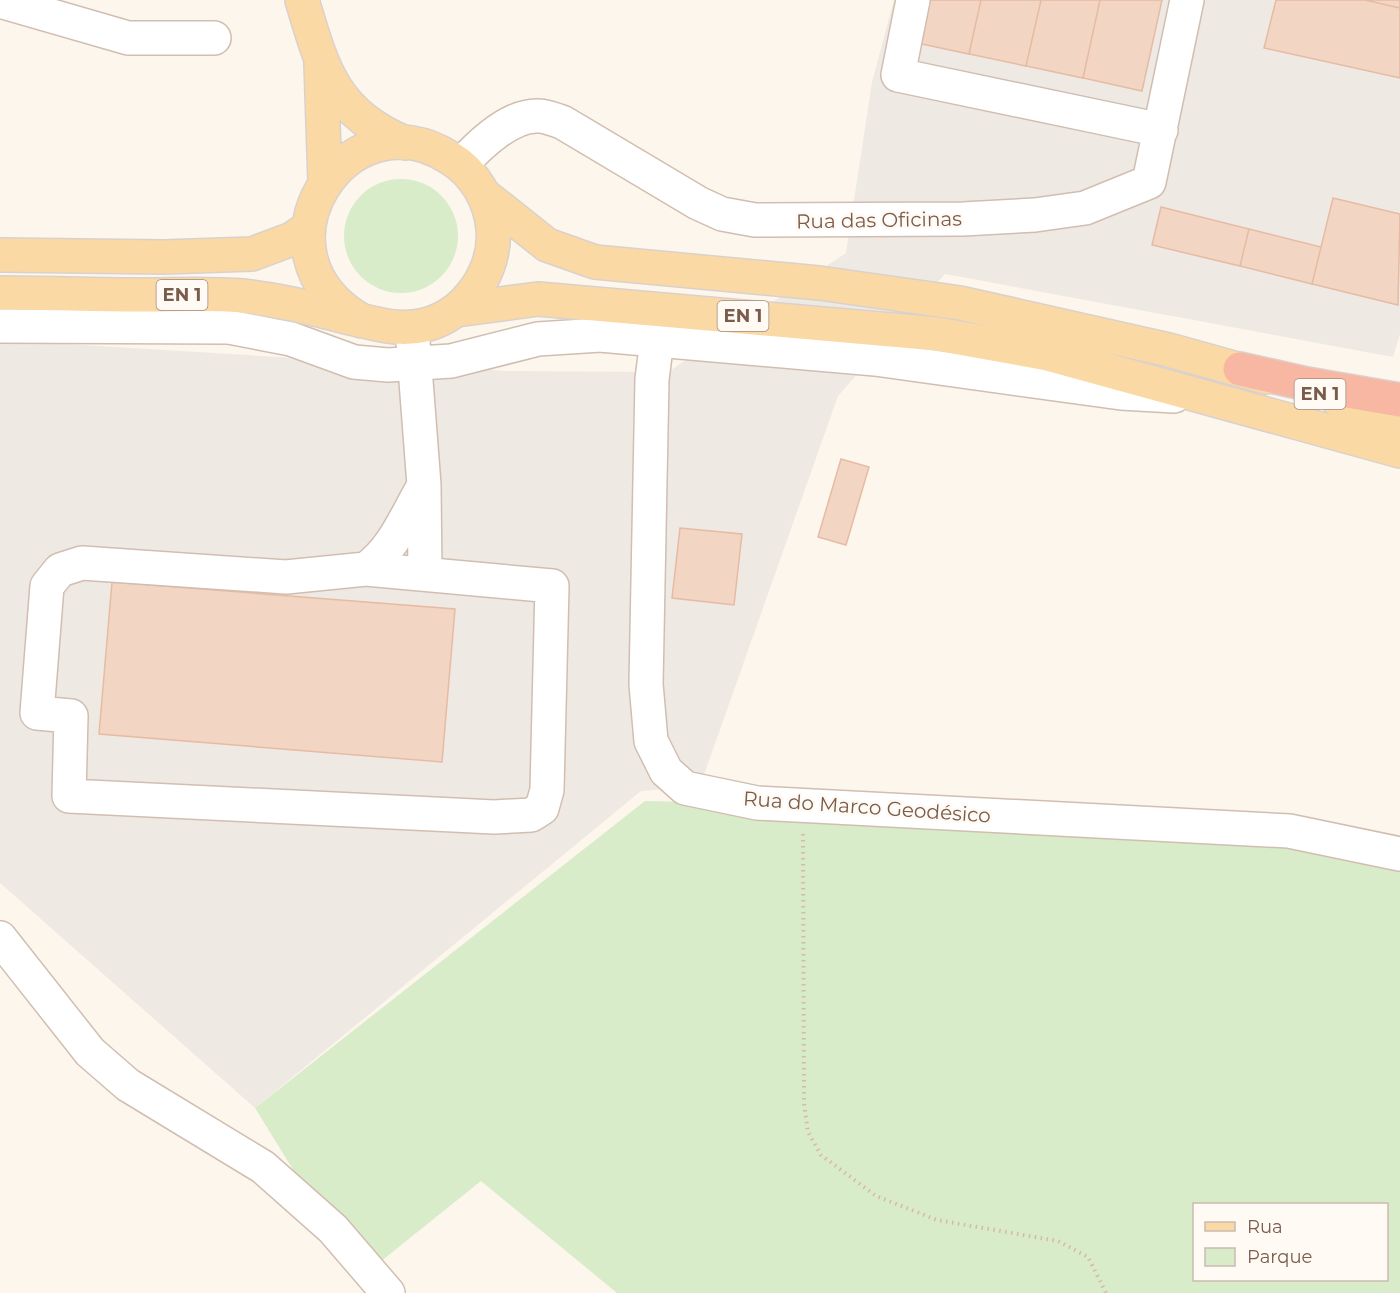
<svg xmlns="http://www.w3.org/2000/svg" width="1400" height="1293" font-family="Montserrat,sans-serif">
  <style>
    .industrial { fill: #efe9e4 }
    .green { fill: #d8ecc9; fill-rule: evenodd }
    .building { fill: #f3d5c3; stroke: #e6bba3; stroke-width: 1.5 }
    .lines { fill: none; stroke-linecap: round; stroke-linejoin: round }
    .minor-casing { stroke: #d1beb0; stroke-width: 36 }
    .major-casing { stroke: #dad1cd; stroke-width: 36 }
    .highway-casing { stroke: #dad1cd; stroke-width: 36 }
    .path { stroke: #d9b8a5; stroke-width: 4; stroke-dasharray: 1.5 4.5; stroke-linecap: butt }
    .minor { stroke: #fff; stroke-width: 33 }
    .major { stroke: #fbd9a5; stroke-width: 33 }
    .highway { stroke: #f7b7a3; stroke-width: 33 }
    .labels { text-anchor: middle; stroke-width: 5; stroke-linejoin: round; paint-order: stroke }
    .shield { fill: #fffaf3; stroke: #a28b7f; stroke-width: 1.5 }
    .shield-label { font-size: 18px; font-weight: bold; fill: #7a5c4d }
    .street-label { font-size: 20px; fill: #7a5c4d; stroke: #fffaf3 }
  </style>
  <rect width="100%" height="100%" fill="#fdf6ec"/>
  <path class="industrial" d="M894,0H1400V334L1393,357L945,274L838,396L700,786L641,791L255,1108L0,883V340L508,371L668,372L846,253L872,82Z"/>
  <path class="green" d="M344 236a57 57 0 1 1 114 0a57 57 0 1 1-114 0Z
    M645,801L1026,808L1400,858V1293H617L481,1181L360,1278L255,1108ZM1194,1204H1386V1280H1194Z"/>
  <path class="building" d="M920,0H981L969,54L912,42Z
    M981,0H1041L1026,66L969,54Z
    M1041,0H1100L1083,78L1026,66Z
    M1100,0H1162L1142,91L1083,78Z
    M1276,0H1365L1400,8V78L1264,48Z
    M1365,0H1400V8Z
    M1333,198L1400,214L1398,305L1312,284Z
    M1161,207L1249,229L1240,266L1152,245Z
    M1249,229L1321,247L1312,284L1240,266Z
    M841,459L869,467L846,545L818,537Z
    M680,528L742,534L734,605L672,598Z
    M112,582L455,609L442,762L99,734Z"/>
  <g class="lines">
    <g class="minor-casing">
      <path id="minor" d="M913,0L898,75L1161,130
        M0,1L128,38H214
        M461,165C478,146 511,114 539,116C546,116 555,120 562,122L698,203L722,214L755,220L963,219L1035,215L1085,208L1149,182L1187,0
        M0,326L229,327L291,339L354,362L388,365L451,361L538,339L600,335L875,359L1121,393L1174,396
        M657,340L652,379L646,684L651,741L666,771L685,788L757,803L1289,831L1400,854
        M413,342L424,485L425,574
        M82,563L286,577L366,569L552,586L547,790L542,808L531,815L494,817L69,796L71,716L37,713L47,586L60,570Z
        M366,569C394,549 406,516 423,487
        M0,938L90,1052L128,1085L263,1167L333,1229L388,1293"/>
    </g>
    <g class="major-casing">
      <path id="major" d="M302,0C323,70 333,112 405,143
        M321,64L325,183
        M484,195L547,245L595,262L819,283L960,303L1169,350L1266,377
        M0,255L164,257L252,254L292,239L308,228
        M0,293C46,293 92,295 138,295C173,295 208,293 243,296C282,300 322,311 359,320C382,325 401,331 425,325C466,315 497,271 493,228C490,200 475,173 450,158C348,91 241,252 362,321
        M456,310L538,299L937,334L1048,354L1400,451
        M1338,400L1400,420"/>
    </g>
    <g class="highway-casing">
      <path id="highway" d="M1240,369L1307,384L1400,400"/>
    </g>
    <path class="path" d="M803,834L804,1103L808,1132L821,1155L876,1196L937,1220L1058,1241L1088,1257L1106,1293"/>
    <use href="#minor" class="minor"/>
    <use href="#major" class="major"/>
    <use href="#highway" class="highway"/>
  </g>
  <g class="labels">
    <g class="shield">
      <rect x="156.5" y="280" width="51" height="30" rx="4.5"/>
      <rect x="717.5" y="301" width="51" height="30" rx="4.5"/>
      <rect x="1294.5" y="379" width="51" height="30" rx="4.5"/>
    </g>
    <g class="shield-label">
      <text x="182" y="301">EN 1</text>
      <text x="743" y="322">EN 1</text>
      <text x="1320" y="400">EN 1</text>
    </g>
    <g class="street-label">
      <text transform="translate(879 220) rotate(-1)" y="7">Rua das Oficinas</text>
      <text transform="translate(867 807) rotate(4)" y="7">Rua do Marco Geodésico</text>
    </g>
  </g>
  <rect x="1193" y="1203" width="195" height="78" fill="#fffaf3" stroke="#cabbb1" stroke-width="1.5"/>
  <rect x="1205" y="1222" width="30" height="9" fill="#fbd9a5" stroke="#cabbb1" stroke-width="1.5"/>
  <text x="1247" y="1233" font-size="18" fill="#7a5c4d">Rua</text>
  <rect x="1205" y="1248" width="30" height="18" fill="#d8ecc9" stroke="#cabbb1" stroke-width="1.5"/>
  <text x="1247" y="1263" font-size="18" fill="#7a5c4d">Parque</text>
</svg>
